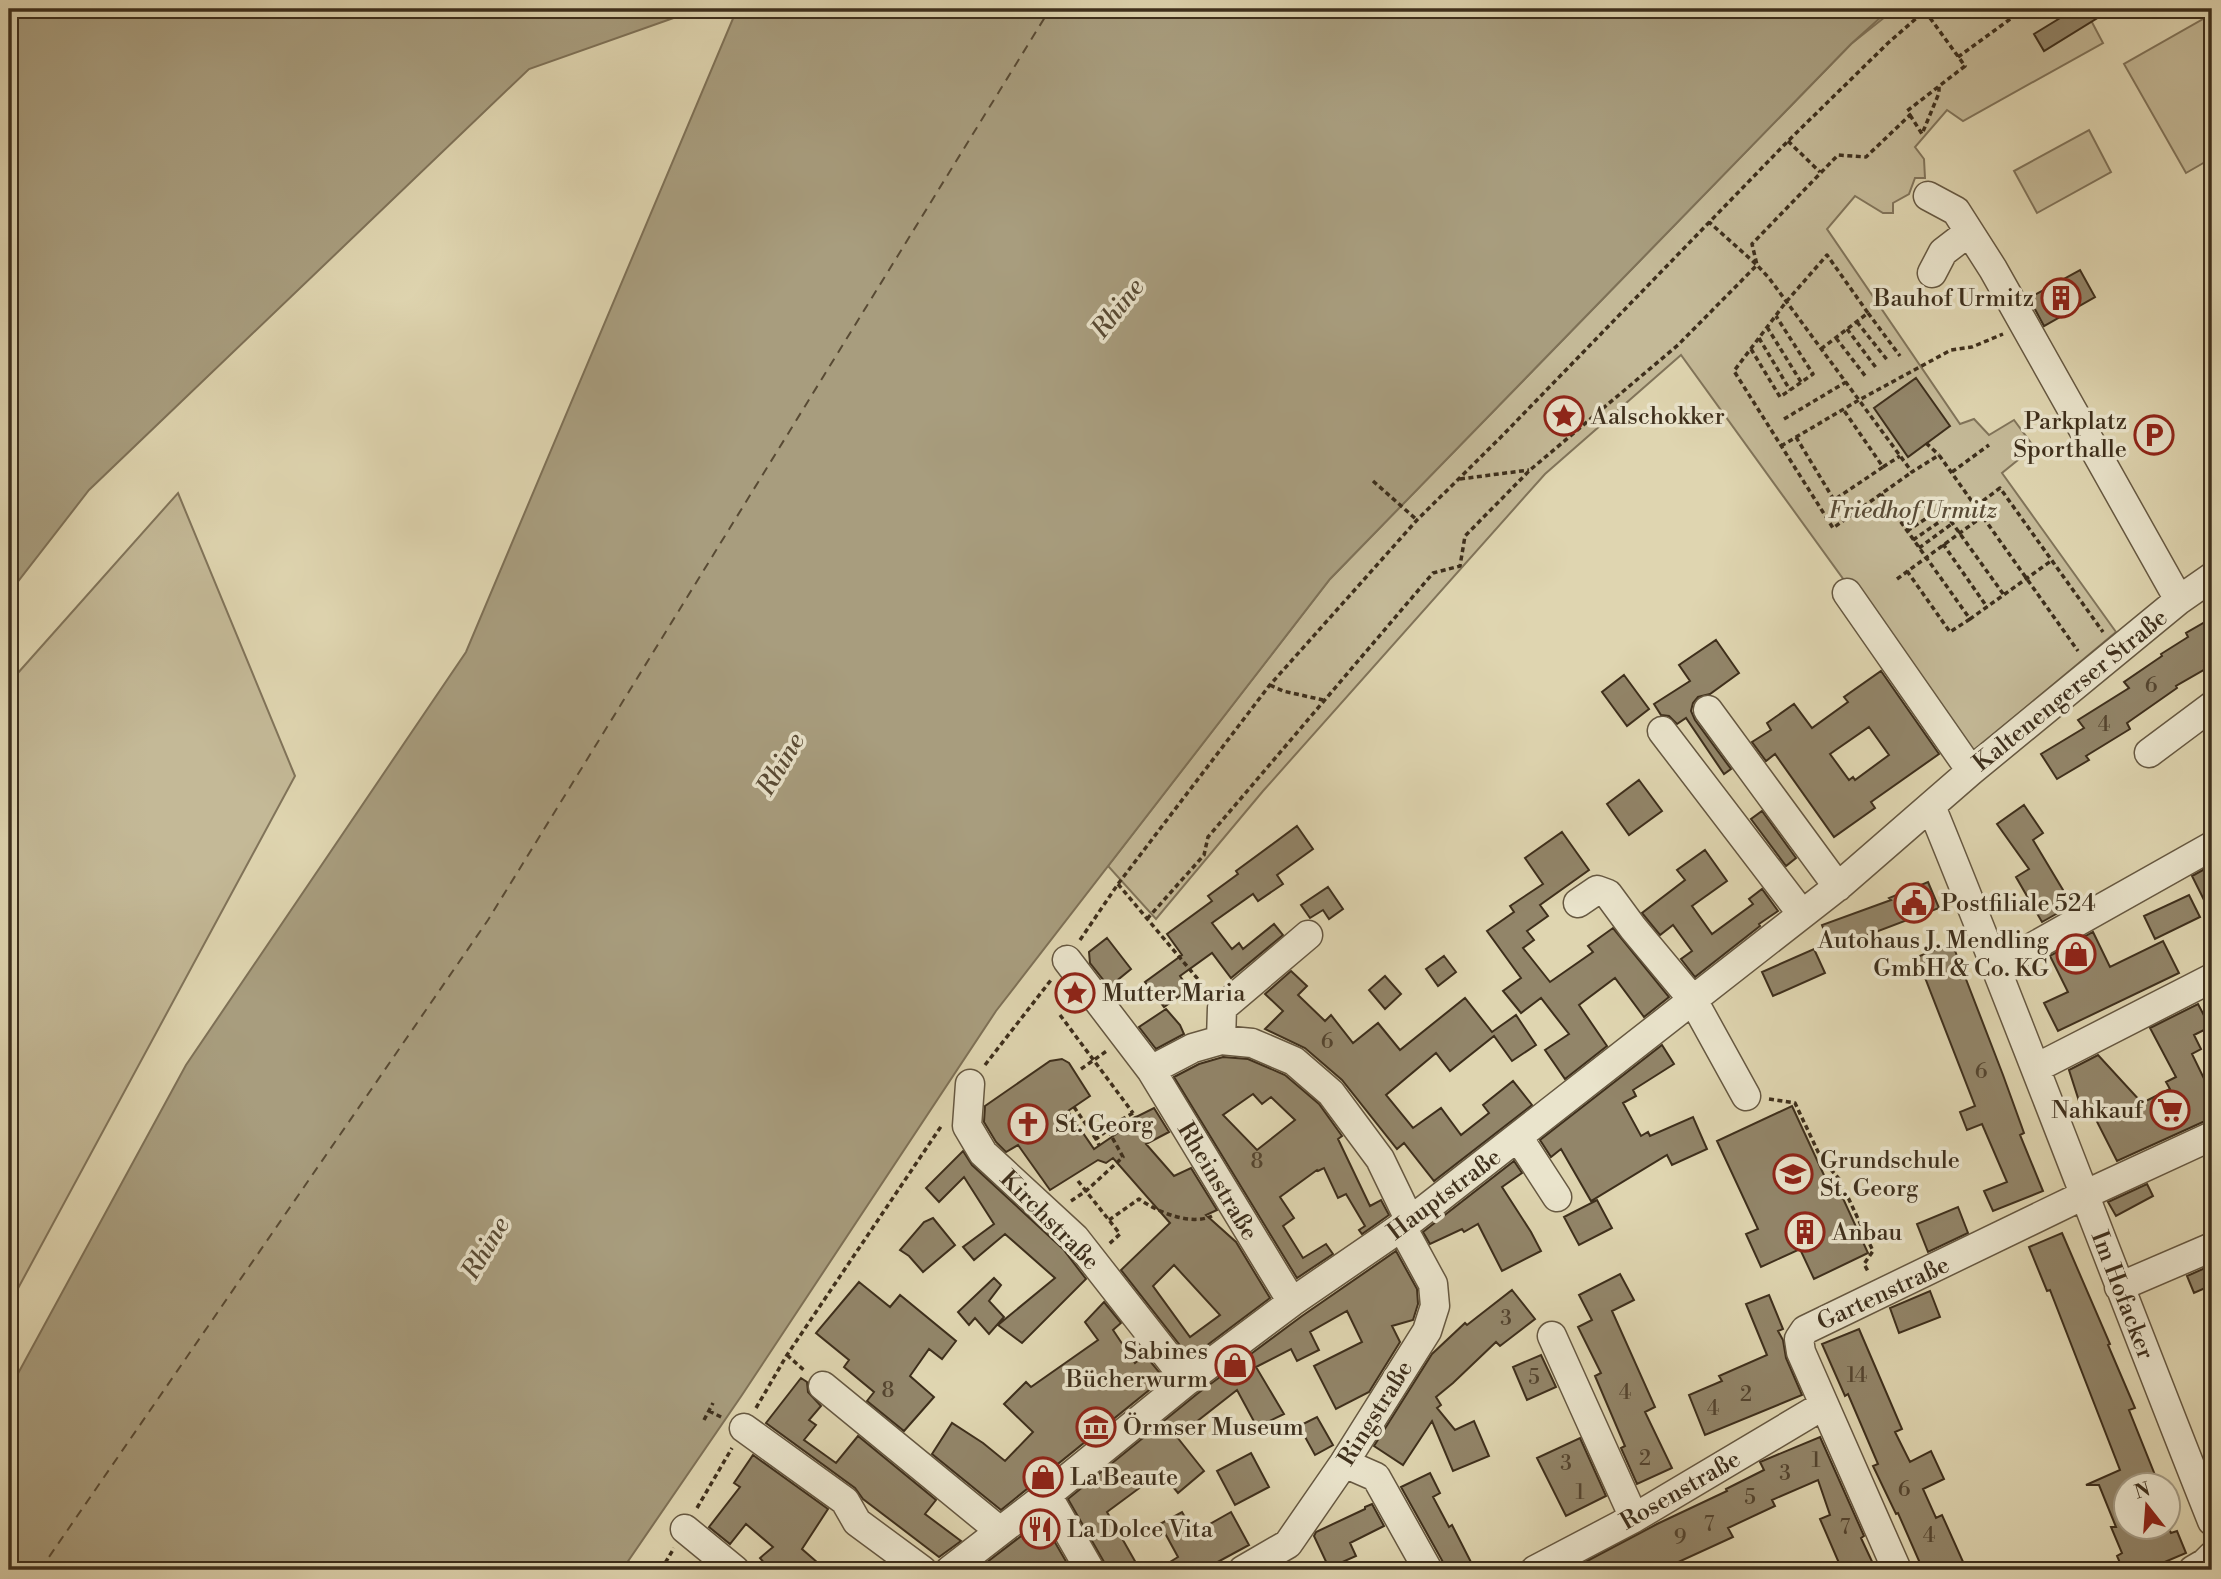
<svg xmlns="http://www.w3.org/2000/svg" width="2221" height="1579" font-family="'Libre Bodoni',serif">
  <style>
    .green { fill: #c4b997; stroke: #81745a; stroke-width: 2 }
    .water { fill: #a89d7e; stroke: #7e7157; stroke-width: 2 }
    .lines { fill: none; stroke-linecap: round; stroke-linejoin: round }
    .ferry { stroke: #584a34; stroke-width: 2; stroke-dasharray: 9 7; stroke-linecap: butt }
    .building { fill: #928569; stroke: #3e2f1c; stroke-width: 2; fill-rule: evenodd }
    .minor-casing { stroke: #665841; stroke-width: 31 }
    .path { stroke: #3e2f1c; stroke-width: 3.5; stroke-dasharray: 5 3.5; stroke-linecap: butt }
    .minor { stroke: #eae4cc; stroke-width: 28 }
    .labels { text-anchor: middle; stroke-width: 7; stroke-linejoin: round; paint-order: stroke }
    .number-label { font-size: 21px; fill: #53442f }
    .poi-label { font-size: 24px; fill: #3e2f1c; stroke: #eae4cc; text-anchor: start }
    .park-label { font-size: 24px; font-style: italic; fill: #594b35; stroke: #eae4cc }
    .street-label { font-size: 24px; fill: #3e2f1c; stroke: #eae4cc }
    .water-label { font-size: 26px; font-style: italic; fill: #584a34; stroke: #eae4cc }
  </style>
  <rect width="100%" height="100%" fill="#dfd5b0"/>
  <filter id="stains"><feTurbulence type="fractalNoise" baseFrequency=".00286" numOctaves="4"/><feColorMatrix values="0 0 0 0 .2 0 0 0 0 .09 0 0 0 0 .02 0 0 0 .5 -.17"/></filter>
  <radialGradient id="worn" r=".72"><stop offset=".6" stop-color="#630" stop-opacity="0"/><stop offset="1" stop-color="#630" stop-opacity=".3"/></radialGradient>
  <path class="green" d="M1895,9H2085L2103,43L1963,121L1947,110L1915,147L1924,159L1925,178H1915L1909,194L1893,203V213H1883L1855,196L1827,229L1960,424L1974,419L1989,435L2014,420L2034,447L2002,473L2116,632L1970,754L1681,355L1545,474L1263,791L1156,919L1108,866L1330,579L1851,44Z
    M2212,14V158L2186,173L2124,64Z
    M2089,130L2111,172L2037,213L2014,171Z
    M178,493L295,776L9,1305V683Z"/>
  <path class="water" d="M9,9H699L529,69L89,490L9,593Z
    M737,9H1890L1851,44L1330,579L996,1011L742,1395L622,1570H9V1390L186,1065L466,652Z"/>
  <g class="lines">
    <path class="ferry" d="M40,1570L488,920L1050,9"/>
  </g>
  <path class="building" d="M2075,9H2112L2044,51L2034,34Z
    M2080,270L2095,297L2044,326L2029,298Z
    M1916,378L1950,426L1908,457L1874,408Z
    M2212,618V657L2204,662L2207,668L2176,686L2177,688L2127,723L2130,729L2086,756L2089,760L2057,779L2041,754L2084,728L2078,720L2129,688L2124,682L2162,656L2161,654L2188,637L2186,633Z
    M1716,640L1739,673L1710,694L1698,697L1693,703L1691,711L1695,720L1731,769L1724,774L1686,718L1677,724L1669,716L1661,715L1654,704L1690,681L1679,665Z
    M1881,671L1939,754L1871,802L1875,808L1834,837L1775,754L1766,761L1752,742L1771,730L1767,723L1794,704L1812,728L1848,702L1844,697ZM1869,727L1889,755L1855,780L1853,777L1849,780L1830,754Z
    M1624,675L1649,709L1627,726L1602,692Z
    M1639,780L1662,811L1629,835L1607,804Z
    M2024,805L2043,833L2033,840L2072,905L2042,922L2016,877L2029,869L1997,824Z
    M1762,811L1796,858L1786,866L1751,819Z
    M1297,826L1313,849L1277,875L1283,884L1258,901L1253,894L1212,923L1232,949L1239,943L1243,949L1274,924L1283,935L1231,978L1212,953L1180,976L1189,989L1164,1007L1145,982L1182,955L1167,934L1212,901L1208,896L1238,874L1236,871Z
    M1562,832L1589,870L1540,905L1548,916L1527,931L1534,940L1523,948L1550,982L1593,952L1588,946L1613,928L1669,997L1644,1017L1615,978L1579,1005L1607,1046L1565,1079L1545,1050L1569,1034L1541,998L1521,1013L1503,991L1521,978L1487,931L1514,912L1510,906L1543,884L1525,858Z
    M1705,850L1727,881L1692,906L1712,934L1753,904L1749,899L1762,889L1778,911L1759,924L1760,926L1695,977L1681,959L1692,951L1673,925L1660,935L1642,913L1685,880L1677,870Z
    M2212,865V916L2192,876Z
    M1928,882L1939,908L1831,949L1822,925L1891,900L1889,898Z
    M1328,887L1343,909L1329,919L1323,910L1310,918L1301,905Z
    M2189,895L2200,917L2155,939L2144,916Z
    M2093,932L2110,967L2163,941L2179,973L2058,1031L2044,1003L2068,992L2050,956Z
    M1107,938L1131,969L1109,987L1090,963L1089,952Z
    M1952,943L2003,1075L2024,1133L2020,1135L2043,1191L1993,1211L1984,1191L2007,1182L1982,1124L1967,1130L1960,1112L1975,1106L1917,957Z
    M1814,949L1825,973L1773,996L1762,972Z
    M1444,956L1456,972L1438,986L1426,969Z
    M1291,971L1307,986L1298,995L1325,1021L1331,1015L1353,1043L1378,1023L1400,1050L1465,998L1492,1032L1516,1015L1536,1045L1512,1061L1494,1036L1450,1071L1436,1053L1386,1095L1413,1128L1441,1108L1461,1135L1489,1113L1483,1105L1513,1081L1532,1105L1434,1181L1404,1143L1397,1149L1342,1080L1305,1048L1265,1029L1283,1011L1265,994Z
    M1385,976L1401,994L1385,1009L1369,990Z
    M2198,1004L2210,1027L2194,1035L2201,1049L2192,1054L2212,1095V1120L2205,1121L2117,1161L2085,1098L2079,1101L2069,1070L2098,1055L2142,1103L2170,1089L2166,1082L2176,1077L2150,1028Z
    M1166,1009L1180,1025L1184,1034L1156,1049L1139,1027Z
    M1662,1045L1674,1064L1633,1090L1636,1096L1623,1103L1641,1136L1648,1132L1650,1136L1693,1117L1707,1149L1672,1165L1667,1155L1591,1201L1561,1149L1551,1157L1540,1140Z
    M1223,1057L1248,1059L1285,1075L1319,1104L1342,1136L1338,1139L1370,1206L1381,1200L1389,1215L1362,1234L1359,1230L1365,1226L1346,1194L1338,1198L1324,1168L1318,1171L1317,1170L1280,1197L1294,1218L1283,1226L1303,1258L1326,1244L1333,1254L1297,1278L1174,1077L1199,1064ZM1253,1094L1262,1104L1271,1097L1295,1120L1257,1150L1223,1115Z
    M1062,1059L1069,1063L1090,1096L1068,1111L1094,1149L1119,1132L1116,1127L1154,1108L1169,1132L1146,1144L1174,1176L1191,1168L1217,1210L1206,1215L1236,1242L1270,1298L1190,1358L1121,1270L1170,1223L1113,1158L1106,1163L1098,1160L1050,1190L1018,1145L1006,1152L996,1142L984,1122L985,1106L1050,1061ZM1174,1265L1220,1315L1190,1337L1153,1286Z
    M1792,1106L1829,1186L1836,1183L1868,1253L1814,1279L1800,1249L1761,1267L1746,1234L1758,1229L1717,1141Z
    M963,1151L972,1165L1063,1249L1086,1279L1022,1343L998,1325L1055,1278L1005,1234L974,1260L963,1247L994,1224L964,1177L939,1202L926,1188Z
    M1514,1161L1522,1173L1502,1187L1531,1232L1541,1251L1502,1271L1478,1224L1464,1232L1462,1229L1430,1244L1423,1232Z
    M2147,1184L2153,1196L2116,1216L2108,1202Z
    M1597,1200L1612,1228L1579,1245L1564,1217Z
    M1958,1207L1968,1233L1928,1252L1917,1224Z
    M933,1218L955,1245L923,1272L909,1256L900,1250L924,1222Z
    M2062,1233L2110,1344L2108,1345L2135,1408L2129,1410L2159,1485H2126V1527H2168L2171,1533L2177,1531L2186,1553L2146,1570H2123L2117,1556L2122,1553L2111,1527H2116L2099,1485H2086L2120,1470L2050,1290L2047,1291L2029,1247Z
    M1396,1251L1417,1289L1418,1304L1413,1320L1392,1326L1400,1342L1369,1392L1336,1409L1314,1366L1362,1342L1347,1311L1310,1332L1319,1350L1297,1361L1291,1349L1256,1367L1284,1414L1257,1427L1237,1390L1177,1437L1204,1471L1178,1493L1161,1472L1107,1512L1140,1570H1107L1104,1562L1068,1499L1197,1394L1302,1316Z
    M2212,1265V1285L2194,1293L2187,1276Z
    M1620,1274L1634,1300L1612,1311L1655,1407L1645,1412L1672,1468L1637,1484L1621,1448L1625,1446L1595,1376L1601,1373L1578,1327L1592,1320L1579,1295Z
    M994,1278L1001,1285L989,1301L1004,1317L989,1334L975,1318L969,1325L958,1312Z
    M859,1282L890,1307L900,1295L956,1341L942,1359L929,1349L910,1376L934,1397L904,1431L867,1401L874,1392L844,1367L849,1360L816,1333Z
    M1512,1290L1535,1319L1500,1346L1496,1342L1453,1383L1436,1397L1441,1405L1437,1408L1455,1430L1474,1421L1489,1456L1453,1471L1432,1421L1403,1465L1374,1446L1432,1354L1465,1323L1467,1325Z
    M1930,1291L1940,1317L1899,1333L1890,1308Z
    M1769,1295L1783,1329L1778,1331L1783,1340L1786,1358L1802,1395L1705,1435L1689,1395L1722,1381L1719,1376L1767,1355L1746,1304Z
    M1104,1302L1121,1323L1113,1330L1135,1363L1145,1355L1164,1378L1001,1510L932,1454L952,1423L983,1443L1005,1461L1033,1432L1004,1404L1026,1382L1031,1387L1098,1340L1085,1322Z
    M1859,1329L1902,1429L1895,1432L1910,1462L1931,1451L1944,1479L1923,1489L1936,1518L1942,1515L1964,1564L1950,1570H1923L1898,1513L1896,1514L1873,1466L1878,1464L1848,1394L1845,1396L1822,1344Z
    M1541,1355L1556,1387L1527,1400L1513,1367Z
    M801,1378L807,1382L808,1392L821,1406L809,1420L816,1425L804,1440L836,1463L858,1436L936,1500L925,1514L961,1541L939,1557L863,1499L855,1488L766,1423Z
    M1317,1417L1333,1445L1315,1455L1299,1426Z
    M1820,1437L1864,1536L1861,1538L1876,1570H1842L1820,1519L1830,1515L1818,1480L1772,1500L1775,1506L1728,1528L1733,1537L1661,1570H1570L1657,1524L1727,1491L1726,1489L1764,1470L1760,1462Z
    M1580,1438L1606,1496L1566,1516L1537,1458Z
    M1251,1453L1269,1487L1235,1505L1217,1471Z
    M753,1455L828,1509L802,1549L826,1570H770L760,1558L773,1547L746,1524L730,1544L709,1527L740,1487L734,1483Z
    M1430,1473L1440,1493L1433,1497L1449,1527L1452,1525L1475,1570H1445L1443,1562L1401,1487Z
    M1372,1504L1384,1526L1350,1543L1356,1556L1329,1568L1314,1536L1316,1532L1365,1509V1507Z
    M1182,1512L1194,1533L1231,1512L1249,1545L1203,1570H1157L1178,1557L1160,1524Z
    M1042,1520L1071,1570H979L978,1569Z"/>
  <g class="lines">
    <g class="minor-casing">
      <path id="minor" d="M1928,196L1956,211L1993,269L2179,600
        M1932,273L1943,252L1969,232
        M1847,593L1971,771
        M1708,710L1838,887
        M1662,731L1802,914
        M2149,753L2212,706
        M1931,806C2028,1043 2117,1283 2212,1521
        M1578,903L1597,890L1608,894L1633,928L1693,1000L1746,1096
        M1067,960L1151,1070L1292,1302
        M1997,967L2212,846
        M1221,1040L1222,1008L1308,935
        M2036,1068L2212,978
        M1151,1070L1193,1048L1221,1040L1252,1043L1294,1061L1331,1093L1380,1159L1410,1221
        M970,1084L967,1126L983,1153L1075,1238L1187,1381
        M1518,1137L1557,1197
        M2119,1287L2212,1247
        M1552,1336L1634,1518
        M823,1386L1000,1531
        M744,1428L845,1501L857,1522L922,1570
        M1344,1463L1376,1477L1428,1570
        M1047,1495L1090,1570
        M685,1529L735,1570
        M950,1570L1047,1495L1187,1381L1292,1302L1410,1221L1841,884L1971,771L2179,600L2212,577
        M1243,1570L1288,1544L1344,1463L1427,1331L1435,1306L1433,1284L1402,1227
        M1535,1570L1634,1518L1824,1405
        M1897,1570L1801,1352L1799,1339L1805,1330L2084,1195L2212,1136
        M2193,1570L2205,1563L2212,1556"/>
    </g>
    <path class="path" d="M1925,11L1965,66L1907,111L1910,115L1866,157L1838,155L1752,244L1757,265L1769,278L1912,472L1939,455L2078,651
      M1958,57L2024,9
      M1910,115L1922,134L1939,93V86
      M1788,141L1820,172
      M1868,313L1900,356
      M1857,322L1888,361
      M1767,327L1801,382
      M1847,329L1877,369
      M1759,338L1790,390
      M1836,338L1866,377
      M1751,349L1780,397L1813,374L1776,316
      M1821,349L1868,313L1827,255L1786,302L1734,371L1833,528L1912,472
      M1784,419L1846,382
      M1796,437L1834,500L1883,467L1843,409
      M1926,443L1939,455
      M1781,446L1859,400L1951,350L1972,347L2003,334
      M1883,467L1900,456
      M1952,472L1989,445
      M1460,479L1529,470
      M1373,481L1417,520
      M1881,494L1970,619L2051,561
      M1976,506L2000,488L2103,632
      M1901,522L1935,499L2004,595
      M1907,531L1942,508
      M1913,540L1948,516
      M1943,544L1987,607
      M1919,548L1953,523
      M1907,571L1950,632L1970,619
      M1897,579L1983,516
      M1270,685L1283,691L1323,700
      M1118,884L1207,990
      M1147,919L1204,855L1208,837L1433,573L1460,566L1465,536L1530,470L1678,345L1757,265L1709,222
      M1080,940L1118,884L1269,686L1417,520L1500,438L1788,141L1888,43L1927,9
      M1060,1015L1133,1113
      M985,1065L1051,980
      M1081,1069L1108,1050
      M1769,1099L1795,1103L1821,1158L1840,1180L1873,1251L1864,1264L1869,1273
      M1074,1107L1096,1139
      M1108,1130L1114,1124L1133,1113L1135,1117
      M1078,1181L1120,1234L1109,1244
      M1071,1201L1086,1191L1123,1157L1108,1130L1096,1139L1099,1145
      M1109,1220L1139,1199C1158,1212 1190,1226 1212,1216
      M787,1355L806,1372
      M756,1408L787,1355L942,1125
      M709,1411L723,1418
      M704,1420L713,1403
      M697,1508L732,1448
      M661,1570L674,1548"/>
    <use href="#minor" class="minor"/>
  </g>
  <defs>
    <g id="building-ring" transform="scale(2.0125)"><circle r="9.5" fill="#eae4cc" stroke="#8f2418" stroke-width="1.5"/><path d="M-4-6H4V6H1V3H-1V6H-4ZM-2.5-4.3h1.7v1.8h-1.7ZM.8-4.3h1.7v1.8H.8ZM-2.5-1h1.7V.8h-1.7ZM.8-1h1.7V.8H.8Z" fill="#8f2418"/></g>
    <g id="sight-ring" transform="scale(2.0125)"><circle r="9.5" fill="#eae4cc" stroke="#8f2418" stroke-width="1.5"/><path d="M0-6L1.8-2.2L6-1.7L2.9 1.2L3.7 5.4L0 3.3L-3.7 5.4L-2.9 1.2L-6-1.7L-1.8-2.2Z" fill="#8f2418"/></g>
    <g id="parking-ring" transform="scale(2.0125)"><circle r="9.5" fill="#eae4cc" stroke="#8f2418" stroke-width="1.5"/><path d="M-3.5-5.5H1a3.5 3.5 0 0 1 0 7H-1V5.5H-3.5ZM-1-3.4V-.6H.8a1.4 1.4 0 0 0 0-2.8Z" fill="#8f2418"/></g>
    <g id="civic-ring" transform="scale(2.0125)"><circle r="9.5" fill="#eae4cc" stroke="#8f2418" stroke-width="1.5"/><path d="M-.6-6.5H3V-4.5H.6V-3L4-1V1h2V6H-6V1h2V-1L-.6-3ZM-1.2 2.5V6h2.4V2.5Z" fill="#8f2418"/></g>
    <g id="shop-ring" transform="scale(2.0125)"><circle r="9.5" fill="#eae4cc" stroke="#8f2418" stroke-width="1.5"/><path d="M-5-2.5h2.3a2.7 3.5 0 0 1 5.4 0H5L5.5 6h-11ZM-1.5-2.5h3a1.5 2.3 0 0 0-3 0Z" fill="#8f2418"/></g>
    <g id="supermarket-ring" transform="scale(2.0125)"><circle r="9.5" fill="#eae4cc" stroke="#8f2418" stroke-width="1.5"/><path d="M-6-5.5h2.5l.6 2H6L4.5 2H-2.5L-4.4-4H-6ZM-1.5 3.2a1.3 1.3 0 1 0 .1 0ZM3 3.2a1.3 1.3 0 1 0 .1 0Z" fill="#8f2418"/></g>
    <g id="church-ring" transform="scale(2.0125)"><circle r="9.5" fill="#eae4cc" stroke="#8f2418" stroke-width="1.5"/><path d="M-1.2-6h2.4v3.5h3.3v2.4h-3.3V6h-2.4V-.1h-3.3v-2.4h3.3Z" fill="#8f2418"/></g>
    <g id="school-ring" transform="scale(2.0125)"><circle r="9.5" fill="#eae4cc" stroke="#8f2418" stroke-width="1.5"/><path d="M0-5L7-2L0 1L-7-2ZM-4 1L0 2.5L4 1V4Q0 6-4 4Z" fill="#8f2418"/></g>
    <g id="museum-ring" transform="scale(2.0125)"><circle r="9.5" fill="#eae4cc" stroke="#8f2418" stroke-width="1.5"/><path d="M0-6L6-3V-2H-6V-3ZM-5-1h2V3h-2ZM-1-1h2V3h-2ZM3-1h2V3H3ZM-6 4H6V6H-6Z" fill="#8f2418"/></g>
    <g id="restaurant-ring" transform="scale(2.0125)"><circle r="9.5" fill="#eae4cc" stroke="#8f2418" stroke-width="1.5"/><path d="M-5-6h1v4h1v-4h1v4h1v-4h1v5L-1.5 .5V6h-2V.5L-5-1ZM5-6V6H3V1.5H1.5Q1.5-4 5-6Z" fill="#8f2418"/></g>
  </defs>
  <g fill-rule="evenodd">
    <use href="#building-ring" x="2061" y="298"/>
    <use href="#sight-ring" x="1564" y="416"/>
    <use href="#parking-ring" x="2154" y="435"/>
    <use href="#civic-ring" x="1914" y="903"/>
    <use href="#shop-ring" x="2076" y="954"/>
    <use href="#sight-ring" x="1075" y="993"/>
    <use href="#supermarket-ring" x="2170" y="1110"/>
    <use href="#church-ring" x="1028" y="1124"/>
    <use href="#school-ring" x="1793" y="1174"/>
    <use href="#building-ring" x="1805" y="1232"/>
    <use href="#shop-ring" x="1235" y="1365"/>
    <use href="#museum-ring" x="1096" y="1427"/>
    <use href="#shop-ring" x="1043" y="1477"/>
    <use href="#restaurant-ring" x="1040" y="1529"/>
  </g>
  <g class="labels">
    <g class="number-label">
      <text x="2151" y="692">6</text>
      <text x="2104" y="731">4</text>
      <text x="1327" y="1048">6</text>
      <text x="1981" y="1078">6</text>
      <text x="1257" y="1168">8</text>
      <text x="1506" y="1325">3</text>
      <text x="1857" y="1382">14</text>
      <text x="1534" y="1384">5</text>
      <text x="888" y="1397">8</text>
      <text x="1625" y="1399">4</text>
      <text x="1746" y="1401">2</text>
      <text x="1713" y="1415">4</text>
      <text x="1645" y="1465">2</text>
      <text x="1816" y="1467">1</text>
      <text x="1566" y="1470">3</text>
      <text x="1785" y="1480">3</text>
      <text x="1904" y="1496">6</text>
      <text x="1580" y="1499">1</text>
      <text x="1750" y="1504">5</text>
      <text x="1709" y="1531">7</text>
      <text x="1845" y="1534">7</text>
      <text x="1929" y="1542">4</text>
      <text x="1680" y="1544">9</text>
    </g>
    <g class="poi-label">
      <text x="2034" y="306" text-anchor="end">Bauhof Urmitz</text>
      <text x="1591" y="424">Aalschokker</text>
      <text x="2127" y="429" text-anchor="end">Parkplatz<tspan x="2127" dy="28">Sporthalle</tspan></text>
      <text x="1941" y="911">Postfiliale 524</text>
      <text x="2049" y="948" text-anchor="end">Autohaus J. Mendling<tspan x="2049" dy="28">GmbH &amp; Co. KG</tspan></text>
      <text x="1102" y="1001">Mutter Maria</text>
      <text x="2143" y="1118" text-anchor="end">Nahkauf</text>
      <text x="1055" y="1132">St. Georg</text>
      <text x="1820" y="1168">Grundschule<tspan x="1820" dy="28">St. Georg</tspan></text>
      <text x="1832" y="1240">Anbau</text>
      <text x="1208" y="1359" text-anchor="end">Sabines<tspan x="1208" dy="28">Bücherwurm</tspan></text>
      <text x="1123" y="1435">Örmser Museum</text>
      <text x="1070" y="1485">La Beaute</text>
      <text x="1067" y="1537">La Dolce Vita</text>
    </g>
    <g class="park-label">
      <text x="1913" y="518">Friedhof Urmitz</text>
    </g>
    <g class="street-label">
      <text transform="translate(2070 690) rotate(-39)" y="8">Kaltenengerser Straße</text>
      <text transform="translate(1218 1181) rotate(59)" y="8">Rheinstraße</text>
      <text transform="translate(1444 1194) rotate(-37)" y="8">Hauptstraße</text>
      <text transform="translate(1050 1220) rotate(45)" y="8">Kirchstraße</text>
      <text transform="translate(1883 1293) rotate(-25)" y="8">Gartenstraße</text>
      <text transform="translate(2123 1295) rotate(69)" y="8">Im Hofacker</text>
      <text transform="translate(1375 1413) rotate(-58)" y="8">Ringstraße</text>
      <text transform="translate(1680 1490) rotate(-30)" y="8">Rosenstraße</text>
    </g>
    <g class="water-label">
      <text transform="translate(1117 308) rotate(-52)" y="9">Rhine</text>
      <text transform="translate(780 764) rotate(-59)" y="9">Rhine</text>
      <text transform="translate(485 1248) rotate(-59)" y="9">Rhine</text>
    </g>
  </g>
  <rect width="2221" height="1579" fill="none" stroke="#dfd5b0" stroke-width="35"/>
  <rect x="10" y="10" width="2200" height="1558" fill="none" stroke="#3e2f1c" stroke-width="3.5"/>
  <rect x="18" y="18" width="2186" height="1544" fill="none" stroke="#3e2f1c" stroke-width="2"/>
  <g transform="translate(2147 1506) rotate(343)"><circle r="33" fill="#eae4cc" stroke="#a59c86" stroke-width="2"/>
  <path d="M0-5L12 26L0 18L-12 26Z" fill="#8f2418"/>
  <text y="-10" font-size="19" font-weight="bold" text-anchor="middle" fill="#3e2f1c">N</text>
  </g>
  <rect width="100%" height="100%" filter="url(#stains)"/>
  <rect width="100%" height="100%" fill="url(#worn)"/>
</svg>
